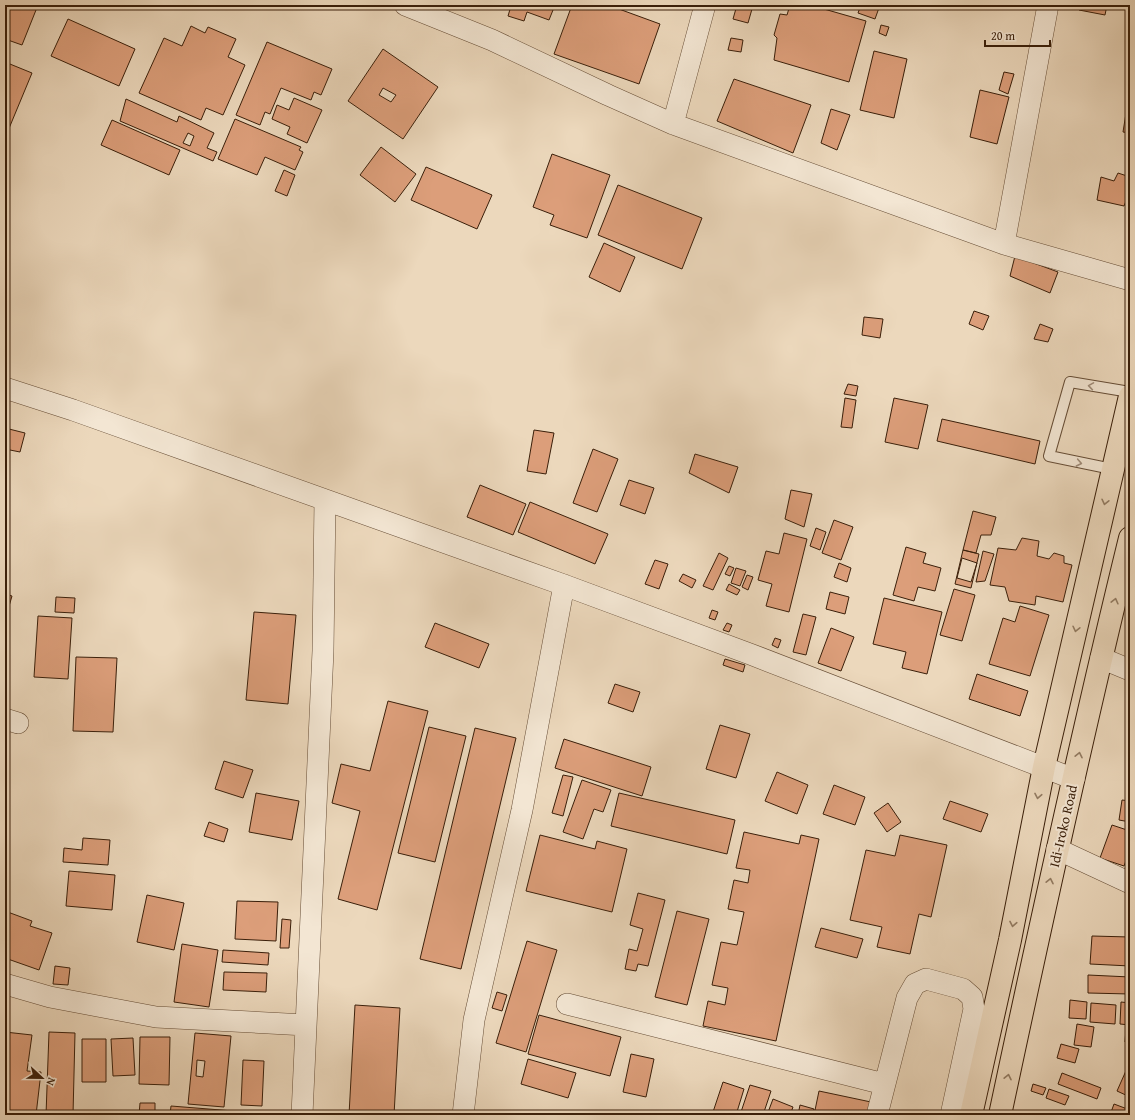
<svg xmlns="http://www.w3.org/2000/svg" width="1135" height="1120" font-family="'Gentium Book Plus',serif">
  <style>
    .building { fill: #dc9e7a; stroke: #3a1f0a; fill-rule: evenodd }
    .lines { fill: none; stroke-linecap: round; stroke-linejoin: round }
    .lane-casing { stroke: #664d36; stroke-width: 12 }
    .street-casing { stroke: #664d36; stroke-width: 22 }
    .highway-casing { stroke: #3a1f0a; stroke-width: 24 }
    .lane { stroke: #f3e6d3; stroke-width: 10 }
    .street { stroke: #f3e6d3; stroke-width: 21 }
    .highway { stroke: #ecd8bc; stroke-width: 22 }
    .oneway { stroke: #a08c79 }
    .oneway2 { stroke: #937c63 }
    .labels { text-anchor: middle; stroke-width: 4; stroke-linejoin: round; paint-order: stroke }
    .street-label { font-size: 14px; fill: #3a1f0a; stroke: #f3e6d3 }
  </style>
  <rect width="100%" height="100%" fill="#ecd8bc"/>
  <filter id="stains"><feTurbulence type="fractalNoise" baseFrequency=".005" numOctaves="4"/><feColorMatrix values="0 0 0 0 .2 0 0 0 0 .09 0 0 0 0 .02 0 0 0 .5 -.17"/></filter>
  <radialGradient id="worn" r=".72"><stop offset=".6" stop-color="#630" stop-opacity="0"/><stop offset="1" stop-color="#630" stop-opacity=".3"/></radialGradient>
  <path class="building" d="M5,5H38L22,45L5,39Z
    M507,5H555L549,20L527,12L524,21L508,16L511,6Z
    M572,5H608L660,24L639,84L554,54Z
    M737,5L752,9L748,23L733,19Z
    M790,5H810L866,21L849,82L774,60L777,38L774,35L780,14L787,15Z
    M861,5H880L875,19L858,13Z
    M1080,5H1107L1105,15L1079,10Z
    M68,19L135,49L119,86L51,56Z
    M881,25L889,27L886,36L879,33Z
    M191,26L205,33L208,27L236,39L228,57L245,65L223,115L206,108L201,120L139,93L164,38L182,46Z
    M731,38L743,40L741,52L728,50Z
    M267,42L332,69L321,95L314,92L311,100L281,88L270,114L265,112L260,125L236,115Z
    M383,49L438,87L403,139L348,101ZM383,88L396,95L391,102L379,95Z
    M874,51L907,59L894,118L860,110Z
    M5,62L32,73L5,138Z
    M1004,72L1014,74L1008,94L999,90Z
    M734,79L811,105L793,153L717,121Z
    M980,90L1009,97L997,144L970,137Z
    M294,98L322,110L307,143L287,134L290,127L272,119L277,105L289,110Z
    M126,99L177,122L179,116L214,133L207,148L217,152L213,161L120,121ZM188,133L194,136L190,146L183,143Z
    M1127,107L1130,108V133L1123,132Z
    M831,109L850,115L837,150L821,143Z
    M235,119L301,147L299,150L303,152L295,170L265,157L257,175L218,159Z
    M112,120L180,150L169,175L101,145Z
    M381,147L416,174L395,202L360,175Z
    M552,154L610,175L587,238L550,225L554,215L533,207Z
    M426,167L492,195L477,229L411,200Z
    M284,170L295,175L287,196L275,191Z
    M1118,173L1130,177V191L1124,206L1097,200L1101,177L1114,181Z
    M618,185L702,218L682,269L598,235Z
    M604,243L635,257L620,292L589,277Z
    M1015,256L1058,272L1050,293L1010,276Z
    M974,311L989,316L983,330L969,324Z
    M864,317L883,319L880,338L862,335Z
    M1040,324L1053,329L1048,342L1034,339Z
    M848,384L858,386L856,396L844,394Z
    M845,398L856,400L852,428L841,427Z
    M894,398L928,405L918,449L885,442Z
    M942,419L1040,441L1035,464L937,441Z
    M5,428L25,433L20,452L5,449Z
    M534,430L554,433L546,474L527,471Z
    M593,449L618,459L597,512L573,503Z
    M695,454L738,467L729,493L689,473Z
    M629,480L654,488L645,514L620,505Z
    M480,485L526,504L513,535L467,517Z
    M791,490L812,494L804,527L785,519Z
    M530,502L608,534L595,564L518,532Z
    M973,511L996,517L991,535H981L976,553L963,550Z
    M834,520L853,527L841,560L822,553Z
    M816,528L826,532L820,550L810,546Z
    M784,533L807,539L789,612L766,606L772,584L758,580L766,551L779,554Z
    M1022,538L1039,541L1037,556L1049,559L1054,553L1064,556V563L1072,565L1063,602L1036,596L1035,605L1009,601L1005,587L990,585L998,548L1016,550Z
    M906,547L926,553L923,563L941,568L935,591L918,587L914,601L893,595Z
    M963,550L979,554L971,588L955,584Z
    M983,551L994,554L985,581L976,582Z
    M719,553L728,558L713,590L703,586Z
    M962,558L977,563L971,582L957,578Z
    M655,560L668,564L659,589L645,584Z
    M839,563L851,568L847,582L834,577Z
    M729,566L734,568L730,576L725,574Z
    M736,568L746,571L740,586L731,583Z
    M683,574L696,580L692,588L679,581Z
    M747,575L753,577L748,590L742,587Z
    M729,584L740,590L737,595L726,590Z
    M954,589L975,595L962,641L940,635Z
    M830,592L849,597L845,614L826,609Z
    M5,594L12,596L5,620Z
    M56,597L75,598L74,613L55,612Z
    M884,598L942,612L927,674L902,668L906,652L873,644Z
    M1020,606L1049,615L1030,676L989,664L1003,618L1015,622Z
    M712,610L718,612L715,620L709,618Z
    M254,612L296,615L288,704L246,700Z
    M803,614L816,617L806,655L793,652Z
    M38,616L72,618L68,679L34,677Z
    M435,623L489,644L479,668L425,647Z
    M727,623L732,625L729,632L723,630Z
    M831,628L854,637L841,671L818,663Z
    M775,638L781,640L778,648L772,645Z
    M76,657L117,658L113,732L73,731Z
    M725,659L745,665L743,672L723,665Z
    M977,674L1028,691L1020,716L969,699Z
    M615,684L640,692L633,712L608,703Z
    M388,701L428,711L377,910L338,899L360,811L332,803L341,764L370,771Z
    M720,725L750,734L736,778L706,769Z
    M429,727L466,736L435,862L398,853Z
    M475,728L516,738L461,969L420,959Z
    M564,739L651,767L642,796L555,768Z
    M224,761L253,770L243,798L215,789Z
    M777,772L808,785L797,814L765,801Z
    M563,775L573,777L563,816L552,813Z
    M582,780L611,790L603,812L594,809L583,839L563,832Z
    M834,785L865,797L855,825L823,814Z
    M256,793L299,801L292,840L249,832Z
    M619,793L735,820L727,854L611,826Z
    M1122,800L1130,801V822L1119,820Z
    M950,801L988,814L981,832L943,819Z
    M888,803L901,822L887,832L874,813Z
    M209,822L228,829L224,842L204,836Z
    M1112,825L1130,831V850L1124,866L1100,858Z
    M744,832L799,844L801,835L819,839L776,1041L703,1026L708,1001L725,1005L728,988L712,985L721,942L737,945L744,912L728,909L734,880L748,883L750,870L736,868Z
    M540,835L595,849L597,841L627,849L612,912L526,891Z
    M900,835L947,845L931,917L919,914L910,954L877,947L882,927L850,920L866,850L895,856Z
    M83,838L110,840L108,865L63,862L64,848L82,850Z
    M69,871L115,875L112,910L66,906Z
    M638,893L665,900L648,966L638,964L636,971L625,969L629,949L637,951L643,929L630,925Z
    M147,895L184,903L174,950L137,942Z
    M237,901L278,902L276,941L235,939Z
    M5,911L32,921L30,926L52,933L39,970L5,958Z
    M677,911L709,919L687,1005L655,997Z
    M282,919L291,920L289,948H280Z
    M821,928L863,939L857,958L815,947Z
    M1092,936L1130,937V966L1090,964Z
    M527,941L557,950L526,1052L496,1043Z
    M182,944L218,950L209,1007L174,1002Z
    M223,950L269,953L268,965L222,962Z
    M55,966L70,968L68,985L53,984Z
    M224,972L267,973L266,992L223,990Z
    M1088,975L1130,977V994L1088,993Z
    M497,992L507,995L502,1011L492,1008Z
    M1070,1000L1087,1002L1086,1019L1069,1018Z
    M1121,1002L1130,1003V1025L1120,1024Z
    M1091,1003L1116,1005L1115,1024L1090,1022Z
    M355,1005L400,1008L394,1115H349Z
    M539,1015L621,1037L610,1076L528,1054Z
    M1077,1024L1094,1027L1091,1047L1074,1045Z
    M1126,1028H1130V1042H1125Z
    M5,1032L32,1035L27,1071L41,1072L36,1115H5Z
    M49,1032L75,1033L73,1115H46Z
    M195,1033L231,1036L224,1107L188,1104ZM197,1060L205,1061L203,1077L196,1076Z
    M140,1037H170L169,1085L139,1084Z
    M133,1038L135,1075L113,1076L111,1039Z
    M82,1039H106V1082H82Z
    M1061,1044L1079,1049L1075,1063L1057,1058Z
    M631,1054L654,1059L646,1097L623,1092Z
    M528,1059L576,1073L568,1098L521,1084Z
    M243,1060L264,1061L262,1106L241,1105Z
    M1129,1064L1130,1065V1097L1117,1091Z
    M1062,1073L1101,1088L1097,1099L1058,1084Z
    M723,1082L744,1089L736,1115H712Z
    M1033,1084L1046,1088L1043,1095L1031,1091Z
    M750,1085L771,1091L763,1115H740Z
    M1049,1089L1069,1096L1065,1105L1046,1098Z
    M819,1091L871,1102L868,1115H814Z
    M773,1099L793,1107L790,1115H767Z
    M140,1103H155V1115H139Z
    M1114,1104L1130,1110V1115H1110Z
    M800,1105L814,1109L812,1115H798Z
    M171,1106L271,1114V1115H170Z"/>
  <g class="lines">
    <g class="lane-casing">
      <path id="lane" d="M1112,469L1049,456L1070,382L1130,392"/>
    </g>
    <g class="street-casing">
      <path id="street" d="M405,5L492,40L608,95L673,124L1004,244L1130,280
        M673,124L705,5
        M1004,244L1048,5
        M5,388L73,410L564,585L750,654L1074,779
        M1101,658L1130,670
        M5,719L18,723
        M1057,849L1130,883
        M5,984L50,997L156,1017L306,1025
        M567,1004L884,1084
        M302,1115L323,651L325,500
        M463,1115L474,1020L522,810L564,585
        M877,1115L907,998L915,984L926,979L963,989L972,997L974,1009L951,1115"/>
    </g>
    <g class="highway-casing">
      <path id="highway" d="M971,1115L1010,940L1044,767L1130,396
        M1000,1115C1041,922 1083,730 1130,538"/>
    </g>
    <use href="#lane" class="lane"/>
    <use href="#street" class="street"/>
    <use href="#highway" class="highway"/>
  </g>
  <defs><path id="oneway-chevron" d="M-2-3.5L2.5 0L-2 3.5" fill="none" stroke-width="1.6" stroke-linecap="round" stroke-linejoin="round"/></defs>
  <g class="oneway">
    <use href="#oneway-chevron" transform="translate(1091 386) rotate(-171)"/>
    <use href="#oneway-chevron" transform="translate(1079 463) rotate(11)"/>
  </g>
  <g class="oneway2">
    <use href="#oneway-chevron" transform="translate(1105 502) rotate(103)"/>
    <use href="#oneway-chevron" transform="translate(1115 601) rotate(-76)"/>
    <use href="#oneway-chevron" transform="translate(1076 629) rotate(103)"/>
    <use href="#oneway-chevron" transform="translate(1079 755) rotate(-78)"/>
    <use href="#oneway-chevron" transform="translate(1038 796) rotate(101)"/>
    <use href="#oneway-chevron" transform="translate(1050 881) rotate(-78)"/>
    <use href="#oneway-chevron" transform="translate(1013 924) rotate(101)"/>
    <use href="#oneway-chevron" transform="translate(1008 1077) rotate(-78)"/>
  </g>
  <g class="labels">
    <g class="street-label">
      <text transform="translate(1063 826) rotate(-77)" y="5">Idi-Iroko Road</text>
    </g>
  </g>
  <rect width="1135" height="1120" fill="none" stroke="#ecd8bc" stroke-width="20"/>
  <rect x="6" y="6" width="1123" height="1108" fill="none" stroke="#3a1f0a" stroke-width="2"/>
  <rect x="10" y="10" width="1115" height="1100" fill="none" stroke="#3a1f0a"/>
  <g transform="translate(42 1078) rotate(112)" stroke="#f3e6d3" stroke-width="3" paint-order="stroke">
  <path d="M0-3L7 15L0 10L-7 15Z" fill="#3a1f0a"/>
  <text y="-6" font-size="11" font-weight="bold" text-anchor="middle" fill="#3a1f0a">N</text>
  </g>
  <path d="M985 40v6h65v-6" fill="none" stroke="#3a1f0a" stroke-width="2"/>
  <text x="991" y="40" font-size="12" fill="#3a1f0a" stroke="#f3e6d3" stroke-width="3" paint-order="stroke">20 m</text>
  <rect width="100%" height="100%" filter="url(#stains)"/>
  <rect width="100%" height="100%" fill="url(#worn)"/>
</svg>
